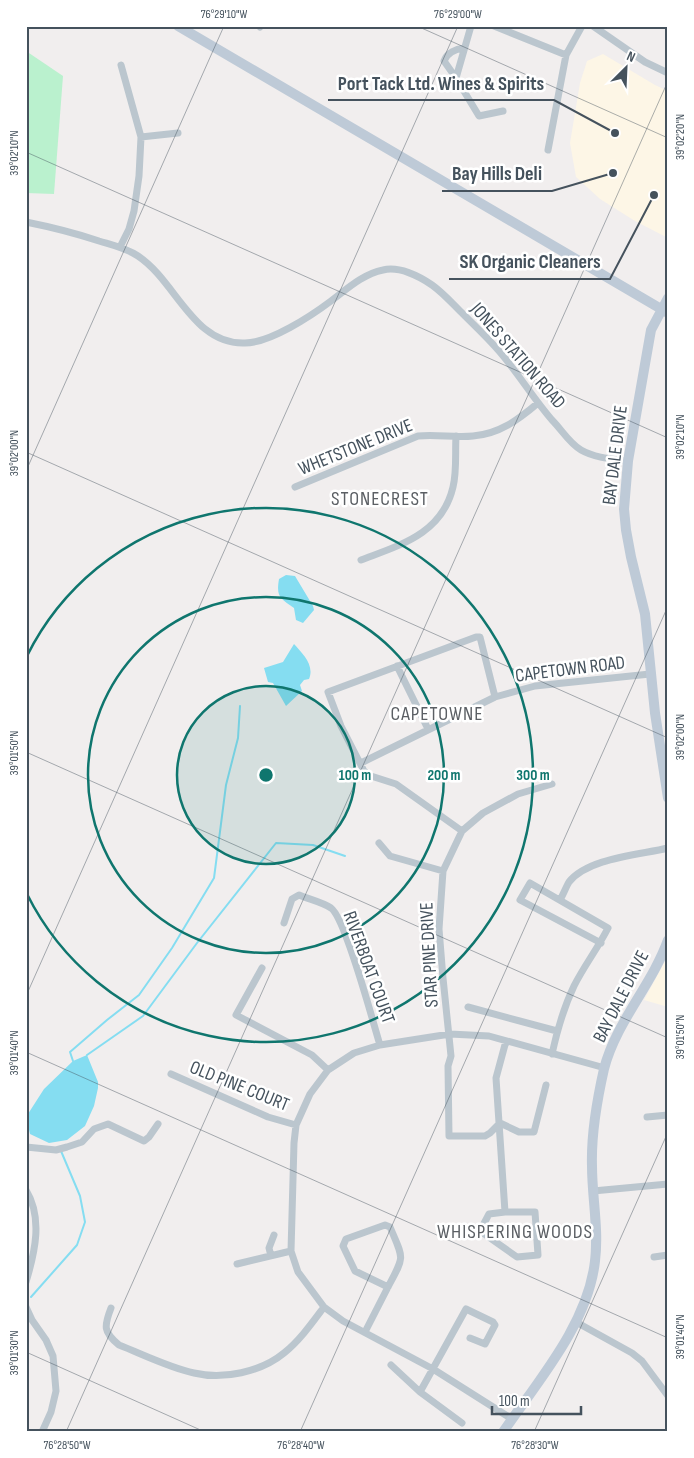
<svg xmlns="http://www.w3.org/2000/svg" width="694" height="1458" font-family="'Sofia Sans Condensed',sans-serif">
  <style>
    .commercial { fill: #fdf6e6 }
    .green { fill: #baf1ce }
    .water { fill: #85ddf1 }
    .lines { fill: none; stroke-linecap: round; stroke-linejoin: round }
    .stream { stroke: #85ddf1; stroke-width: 2 }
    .street { stroke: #bbc6ce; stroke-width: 7 }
    .secondary { stroke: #becad7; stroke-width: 10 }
    .ticks { fill: none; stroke: #45525d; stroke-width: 1; stroke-opacity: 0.45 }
    .ring { fill: none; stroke: #0f766e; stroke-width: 2.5 }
    .labels { text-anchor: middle; stroke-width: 5; stroke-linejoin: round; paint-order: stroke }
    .street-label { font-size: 19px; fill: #45525d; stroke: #fff }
    .neighbourhood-label { font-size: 20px; letter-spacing: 1px; fill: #5b5f64; stroke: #fff }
    .centre { fill: #0f766e; stroke: #fff; stroke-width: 2.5 }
    .ring-label { font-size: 15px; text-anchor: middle; font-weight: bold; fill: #0f766e; stroke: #fff; stroke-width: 5; stroke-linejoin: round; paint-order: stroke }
    .leader { fill: none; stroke: #45525d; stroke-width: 2 }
    .callout-dot { fill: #45525d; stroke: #fff; stroke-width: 2 }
    .callout-label { font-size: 20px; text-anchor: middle; font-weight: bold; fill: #45525d; stroke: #fff; stroke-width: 5; stroke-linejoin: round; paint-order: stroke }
    .neatline { fill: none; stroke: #45525d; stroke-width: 2 }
    .ticks-label { font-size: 12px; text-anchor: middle; fill: #45525d }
  </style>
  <rect width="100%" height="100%" fill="#f1eeee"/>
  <path class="commercial" d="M603,54L655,85L668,91V238L635,221L600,199L576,177L570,143L580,83L587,61Z
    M668,956V1007L644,1000Z"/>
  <path class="green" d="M26,51L63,76L54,194L26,193Z"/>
  <path class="water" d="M286,575L295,576L313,606L314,610L303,623L296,620L294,608C280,598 276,597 279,579Z
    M294,644C302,653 315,665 309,679L304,680L300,685L302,691L286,706L273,683L268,682L264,668L283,662Z
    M87,1055L98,1082V1088L94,1106L85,1126L67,1140L49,1143L30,1134L26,1117L44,1089L73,1061Z"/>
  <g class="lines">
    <path class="stream" d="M87,1055L143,1016L197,943L276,843L313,845L345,856
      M73,1061L70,1052L107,1020L139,995L172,948L214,878L226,785L238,738L240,706
      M31,1297L77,1245L85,1222L80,1196L61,1151"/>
    <path class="street" d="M259,26L260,27
      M471,26L456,78L479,116L503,111
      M494,26L566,55
      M593,26L645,62L668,73
      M456,78L444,61C447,53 456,49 464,48
      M141,137L178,133
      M548,150L566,55L582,26
      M26,222C51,227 75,233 99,241C112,245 126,248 138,256C176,281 193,345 245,343C270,343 311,316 331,301C347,289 363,274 383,270C399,266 419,276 432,285C442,292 451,302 460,311C473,324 487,337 499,351C518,373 533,398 552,420C562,430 569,443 581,450C595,458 612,459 628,461
      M120,247L129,229L134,211L139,176L141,137L121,65
      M295,487L418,436C437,434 455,438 473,436C499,434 518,420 538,403
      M361,560C400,545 442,534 453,487C457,471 455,453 456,436
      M397,666L428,729
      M361,763L495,697L535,686L650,674
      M462,831L396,784L371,776L364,771L341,726L328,692L476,637H480L495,697
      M379,843L390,856L443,871
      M560,900C563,895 566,887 569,882C588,858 639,855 668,848
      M284,923L292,899L299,895C308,899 322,902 331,908C346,919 373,1023 380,1045
      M262,968L236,1015L312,1055L328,1070
      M468,1007L557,1031
      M552,1054C557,1031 564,1007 574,986C584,966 598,948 608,928L530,883L520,900L601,943
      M171,1074L268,1117L296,1125
      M647,1117L668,1115
      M500,1123L490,1133L485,1136H449L448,1066L451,1056L443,978L439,929L443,871L462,831L483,813L518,794L552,784
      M500,1123L519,1132H534L546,1085
      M26,1147L56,1150L67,1147L82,1142L94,1129L108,1124L144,1141L149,1137L158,1124
      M26,1190C43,1218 35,1252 26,1282
      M593,1191L668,1184
      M505,1212H535L538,1255L517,1257L480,1231L489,1214L505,1212L496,1078L506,1041
      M271,1256L269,1248L274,1235
      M654,1257L668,1255
      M237,1264L291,1251
      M26,1307L32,1320L46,1340L53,1356L56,1391L51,1412L42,1432
      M111,1308C104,1326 103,1332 119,1345C142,1354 170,1368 194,1373C223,1380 261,1372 284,1353C300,1340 312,1323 324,1307
      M576,1322L632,1353L642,1361L668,1396
      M365,1332L388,1287L355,1271L343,1246L346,1239L385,1225L390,1227C404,1260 405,1255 388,1287
      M391,1365L420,1392L462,1423
      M420,1392L466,1309L493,1322L495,1325L485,1344L470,1338
      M512,1419L433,1369L343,1321L324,1307L298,1272L291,1251L294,1143L296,1125L310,1094L328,1070L354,1053L380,1045L450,1034L489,1036L605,1068"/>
    <path class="secondary" d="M178,26L668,313
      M668,298L651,330L628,461L624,509L626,530L631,557L645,614L655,713L668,798
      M503,1432C538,1381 588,1324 595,1261C599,1229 592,1198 592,1166C591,1134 597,1100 604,1069C616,1022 652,985 668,940"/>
  </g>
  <path class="ticks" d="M417,26L668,138M26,152L668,438M26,452L668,738M26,471L224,26M26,752L668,1038M26,996L458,26M26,1052L668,1338M26,1352L205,1432M66,1432L668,81M300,1432L668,606M534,1432L668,1132"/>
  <circle cx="266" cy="775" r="89" fill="#0f766e" fill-opacity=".12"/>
  <g class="ring">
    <circle cx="266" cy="775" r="89"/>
    <circle cx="266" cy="775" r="178"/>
    <path d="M27 656A267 267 0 1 1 27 894"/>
  </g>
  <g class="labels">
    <g class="street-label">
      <text transform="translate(519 355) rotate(49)" y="7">JONES STATION ROAD</text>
      <text transform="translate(355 446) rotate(-22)" y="7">WHETSTONE DRIVE</text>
      <text transform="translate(614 455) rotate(-83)" y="7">BAY DALE DRIVE</text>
      <text transform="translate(570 668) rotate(-7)" y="7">CAPETOWN ROAD</text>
      <text transform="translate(428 955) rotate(-93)" y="7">STAR PINE DRIVE</text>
      <text transform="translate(370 967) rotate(70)" y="7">RIVERBOAT COURT</text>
      <text transform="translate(620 996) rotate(-63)" y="7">BAY DALE DRIVE</text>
      <text transform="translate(240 1085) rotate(22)" y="7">OLD PINE COURT</text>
    </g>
    <g class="neighbourhood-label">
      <text x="380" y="505">STONECREST</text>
      <text x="437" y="720">CAPETOWNE</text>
      <text x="515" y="1238">WHISPERING WOODS</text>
    </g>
  </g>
  <circle cx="266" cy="775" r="8" class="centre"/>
  <g class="ring-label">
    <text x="355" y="780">100 m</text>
    <text x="444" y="780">200 m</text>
    <text x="533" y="780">300 m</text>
  </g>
  <path class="leader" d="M615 133L554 100H328M613 173L552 191H442M654 195L610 279H449"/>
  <g class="callout-dot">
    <circle cx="615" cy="133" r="5"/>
    <circle cx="613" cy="173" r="5"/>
    <circle cx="654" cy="195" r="5"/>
  </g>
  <g class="callout-label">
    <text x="441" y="90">Port Tack Ltd. Wines &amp; Spirits</text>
    <text x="497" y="180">Bay Hills Deli</text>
    <text x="530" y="268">SK Organic Cleaners</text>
  </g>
  <rect width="694" height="1458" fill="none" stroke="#ffffff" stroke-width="55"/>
  <g transform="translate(626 68) rotate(24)" stroke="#ffffff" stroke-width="4" paint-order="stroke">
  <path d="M0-4L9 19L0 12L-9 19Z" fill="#45525d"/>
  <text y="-8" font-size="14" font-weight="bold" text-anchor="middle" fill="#45525d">N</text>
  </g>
  <path d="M492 1406v8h89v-8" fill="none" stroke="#45525d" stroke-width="2.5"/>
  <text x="499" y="1406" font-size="15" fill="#45525d" stroke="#ffffff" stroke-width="4" paint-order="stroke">100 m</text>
  <rect x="28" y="28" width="638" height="1402" class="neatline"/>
  <g class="ticks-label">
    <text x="224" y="18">76°29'10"W</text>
    <text x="458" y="18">76°29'00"W</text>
    <text transform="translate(680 137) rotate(-90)" y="4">39°02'20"N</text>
    <text transform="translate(14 153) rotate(-90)" y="4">39°02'10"N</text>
    <text transform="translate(680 437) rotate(-90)" y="4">39°02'10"N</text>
    <text transform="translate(14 453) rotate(-90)" y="4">39°02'00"N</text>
    <text transform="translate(680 737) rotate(-90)" y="4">39°02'00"N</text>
    <text transform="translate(14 753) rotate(-90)" y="4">39°01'50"N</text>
    <text transform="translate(680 1037) rotate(-90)" y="4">39°01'50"N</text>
    <text transform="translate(14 1053) rotate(-90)" y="4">39°01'40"N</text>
    <text transform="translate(680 1337) rotate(-90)" y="4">39°01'40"N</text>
    <text transform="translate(14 1353) rotate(-90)" y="4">39°01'30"N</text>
    <text x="67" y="1449">76°28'50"W</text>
    <text x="301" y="1449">76°28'40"W</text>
    <text x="535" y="1449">76°28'30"W</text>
  </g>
</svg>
